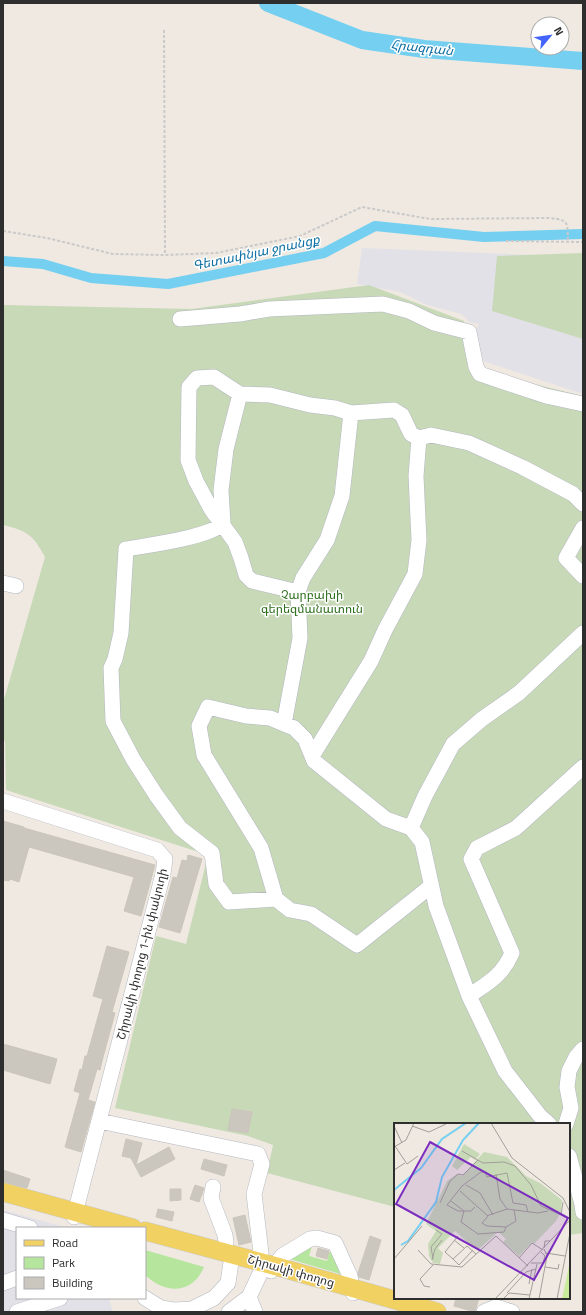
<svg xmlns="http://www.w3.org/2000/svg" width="586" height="1315" font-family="'Titillium Web','Noto Sans Armenian',sans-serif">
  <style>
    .industrial { fill: #e3e1e8 }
    .green { fill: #b6e59e }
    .cemetery { fill: #c8d9b8 }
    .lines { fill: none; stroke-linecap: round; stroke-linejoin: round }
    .canal { stroke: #75cff0; stroke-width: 10 }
    .river { stroke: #75cff0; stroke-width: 18 }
    .building { fill: #cbc7bf; stroke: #cbc5ba }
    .minor-casing { stroke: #b4b7c1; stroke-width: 16 }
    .major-casing { stroke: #c9c9c9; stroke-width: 19 }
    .path { stroke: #c9c9c9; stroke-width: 2; stroke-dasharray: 3 2; stroke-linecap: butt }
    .minor { stroke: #fff; stroke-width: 15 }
    .major { stroke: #f2d163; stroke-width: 18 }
    .labels { text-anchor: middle; stroke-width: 3; stroke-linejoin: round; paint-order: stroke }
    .park-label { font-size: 12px; fill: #2c6e1b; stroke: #fff }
    .street-label { font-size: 12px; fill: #2e2e2e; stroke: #fff }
    .water-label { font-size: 13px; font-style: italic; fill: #0d6fa3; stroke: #fff }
    .inset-river { fill: none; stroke: #75cff0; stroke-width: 2 }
    .inset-road { fill: none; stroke: #a29e99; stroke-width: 1 }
    .view { fill: #7b2cbf; fill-opacity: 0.15; stroke: #7b2cbf; stroke-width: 2 }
    .inset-edge { fill: none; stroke: #2e2e2e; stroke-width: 2 }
  </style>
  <rect width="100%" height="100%" fill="#efe9e1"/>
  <path class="industrial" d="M362,248L583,257V394L483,361L482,358L477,354L476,330L479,324L469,322L462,314L427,305L400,292L357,284Z
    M3,1210L68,1228H17V1298H109L113,1312H3Z"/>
  <path class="green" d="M312,1246L309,1256L327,1261L329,1252L334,1253L344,1275L286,1258Z
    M145,1250L204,1267C192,1295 165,1294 145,1275Z"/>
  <path class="cemetery" d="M583,253V339L492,311L497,256Z
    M369,285L464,321L469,368L583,396V1233L569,1235V1124H395V1207L267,1173L273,1145L248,1136L115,1108L156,936L186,944L208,855L6,790L5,741L3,740V703L45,557C33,535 28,531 3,525V305L192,309Z"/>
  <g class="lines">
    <path class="canal" d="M3,261L43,264L91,278L168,284L324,253L375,226L484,237L583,234"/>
    <path class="river" d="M268,3L362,40L424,49L583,61"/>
  </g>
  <path class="building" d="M3,821L24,827V828L155,865L141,916L124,911L134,877L29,847L19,882L10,879L9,881L3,880Z
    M188,855L202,859L180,933L159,927L173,877L177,878L182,860L187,861Z
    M107,946L129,952L112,1012L115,1013L102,1061L100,1070L97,1069L88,1100L95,1102L81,1152L65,1147L80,1093L74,1091L80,1069L82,1070L85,1056H87L103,999L93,996Z
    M3,1044L57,1059L50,1084L3,1070Z
    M232,1109L252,1112L248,1133L228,1130Z
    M126,1139L142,1143L136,1165L169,1147L175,1159L141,1177L131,1158L122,1156Z
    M204,1159L227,1165L224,1176L201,1169Z
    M3,1170L30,1179L27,1188L3,1182Z
    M195,1185L204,1188L199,1202L190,1199Z
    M170,1189H181V1200L170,1201Z
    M158,1209L174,1212L172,1221L156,1217Z
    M245,1215L251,1242L239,1245L233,1218Z
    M370,1236L381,1240L369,1280L359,1277L358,1273Z
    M318,1248L329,1251L327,1259L316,1256Z
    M456,1298H479L475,1312L454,1306Z"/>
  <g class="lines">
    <g class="minor-casing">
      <path id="minor" d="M180,319L240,314L269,309L383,304L409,311L434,323L469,332L476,367L480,374L546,396L583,404
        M240,394L226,449L221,490L223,524C205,538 150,545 126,549L121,633L115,659L111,668L113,721L133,759L156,795L180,828L212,853L216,884L229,902L276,899L290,910L311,914L357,945L431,886
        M583,528L566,558L583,576
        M3,583L16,586
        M298,592L252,581L246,575L241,558L235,542L211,509L196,481L188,460L189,387L197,378L214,377L240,394L270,395L310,405L335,408L351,413L394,410L402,415L411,434L419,438L431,435L469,443L522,467L573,494L583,504
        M284,724L300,638L298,592L303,578L327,540L342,496L351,413
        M312,756L371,661L385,630L415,574L419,540L416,476L419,438
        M3,801L157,850L165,859L163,874L74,1217
        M411,828L425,796L453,744L482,719L519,693L583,633
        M276,899L261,848L204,755L199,726L208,707L246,716L270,718L294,728L305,739L314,761L386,819L411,828L422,842L436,906L469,996L505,1071L540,1116L549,1124
        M469,996C489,982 502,976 512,953L471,859L477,848L516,828L583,767
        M99,1121L258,1154L262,1164L254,1194L261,1253L260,1262
        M566,1124L571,1108L567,1087L569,1071L576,1057L583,1049
        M569,1156L582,1204L583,1212
        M213,1187L211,1198L225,1235L226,1242L224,1252
        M3,1220L30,1228
        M271,1271L282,1256L310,1239L317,1238L335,1243L350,1276L353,1293
        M3,1283L17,1278
        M249,1297L255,1312
        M145,1298L161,1308L174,1310L192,1309L214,1298L228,1283L232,1255
        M17,1312L60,1298
        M229,1312L249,1297L265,1263
        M484,1312L496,1307L512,1312"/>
    </g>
    <g class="major-casing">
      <path id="major" d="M3,1192L133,1228
        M145,1231L275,1266L437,1312"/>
    </g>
    <path class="path" d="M164,30L165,255
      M3,231L47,238L113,254L165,255L216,253L300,236L362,207L430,219L550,218C570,220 567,223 568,241
      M506,241L583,242"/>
    <use href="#minor" class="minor"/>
    <use href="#major" class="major"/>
  </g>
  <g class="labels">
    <g class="park-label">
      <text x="312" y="599">Չարբախի<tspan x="312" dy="14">գերեզմանատուն</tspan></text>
    </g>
    <g class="street-label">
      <text transform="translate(142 954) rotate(-76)" y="4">Շիրակի փողոց 1-ին փակուղի</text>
      <text transform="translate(291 1271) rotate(16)" y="4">Շիրակի փողոց</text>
    </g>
    <g class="water-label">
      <text transform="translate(422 47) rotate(6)" y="5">Հրազդան</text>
      <text transform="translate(256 252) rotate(-12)" y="5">Գետափնյա ջրանցք</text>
    </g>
  </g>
  <g transform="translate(394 1123)">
    <rect width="176" height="176" fill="#efe9e1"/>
    <path d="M70,21L86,31L81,37L77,34L63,47L58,43ZM90,29L113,34L132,53L146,60L168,77L167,89L162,98L140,121L138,119L125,133L109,119L112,116L104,109L85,126L79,124L61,108L44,125L49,130L46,141L39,140L35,133L34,121L42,108L32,101L53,58L63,51L68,53Z" fill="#c8d9b8"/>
    <path d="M176,138V176H168Z" fill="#c9ec9a"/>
    <path class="inset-river" d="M0,67L27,45L48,16L72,0M7,122L14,118L42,79L48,54L69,17L85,0"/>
    <path class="inset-road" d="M97,0L118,35L169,75L176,89M0,3L8,20M18,3L35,9L52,1M1,23L13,41L24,33M0,24L12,17L20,0M68,28L89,40L110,39L121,43L137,62L147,83L176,96M0,47L11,40M102,51L106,76L113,86M72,62L86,70L99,92M66,68L94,93M57,78L70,88L67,99L84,111L110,109L112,104L122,98L120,87M46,80L56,58L64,51L69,52L84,37M81,84L77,88H64L53,82L68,63L87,49H91L93,54L113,50L119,80L132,82L134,89M167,92L169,79M112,104L93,103L88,100L95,92L113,86L144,90L154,88M64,113L51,129L59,136L73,123L82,131M60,117L70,125M150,125L151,118H156M24,127L37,141M152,130L171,133M125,135L138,120L149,127M0,136L28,103M39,136L37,124L48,111L42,107M59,136L65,142L79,127M38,137L41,126L48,117M137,140H149L151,133L147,129M37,141L68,144L102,113L134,143M151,144L164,146L165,141M135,161L138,146M36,164L30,163L26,156L39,142M113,170L132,149L142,146M101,176L176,97M109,176L115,170L136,172M135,176L143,141M145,176L153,133L150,126M163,176L176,110"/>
    <path class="view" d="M36,19L174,95L140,157L2,81Z"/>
    <rect width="176" height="176" class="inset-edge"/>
  </g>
  <rect width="586" height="1315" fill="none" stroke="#2e2e2e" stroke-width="8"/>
  <rect x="16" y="1227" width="130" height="72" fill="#ffffff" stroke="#ababab"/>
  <rect x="24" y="1240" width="20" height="6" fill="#f2d163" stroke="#ababab"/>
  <text x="52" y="1247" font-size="12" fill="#2e2e2e">Road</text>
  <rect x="24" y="1257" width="20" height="12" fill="#b6e59e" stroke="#ababab"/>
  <text x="52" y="1267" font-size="12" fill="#2e2e2e">Park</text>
  <rect x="24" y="1277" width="20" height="12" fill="#cbc7bf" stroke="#ababab"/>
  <text x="52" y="1287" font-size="12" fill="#2e2e2e">Building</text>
  <g transform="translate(550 36) rotate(61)"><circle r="19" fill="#ffffff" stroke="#ababab"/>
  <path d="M0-3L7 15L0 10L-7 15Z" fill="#4264fb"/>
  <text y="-6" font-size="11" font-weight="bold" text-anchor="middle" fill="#2e2e2e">N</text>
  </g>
</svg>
